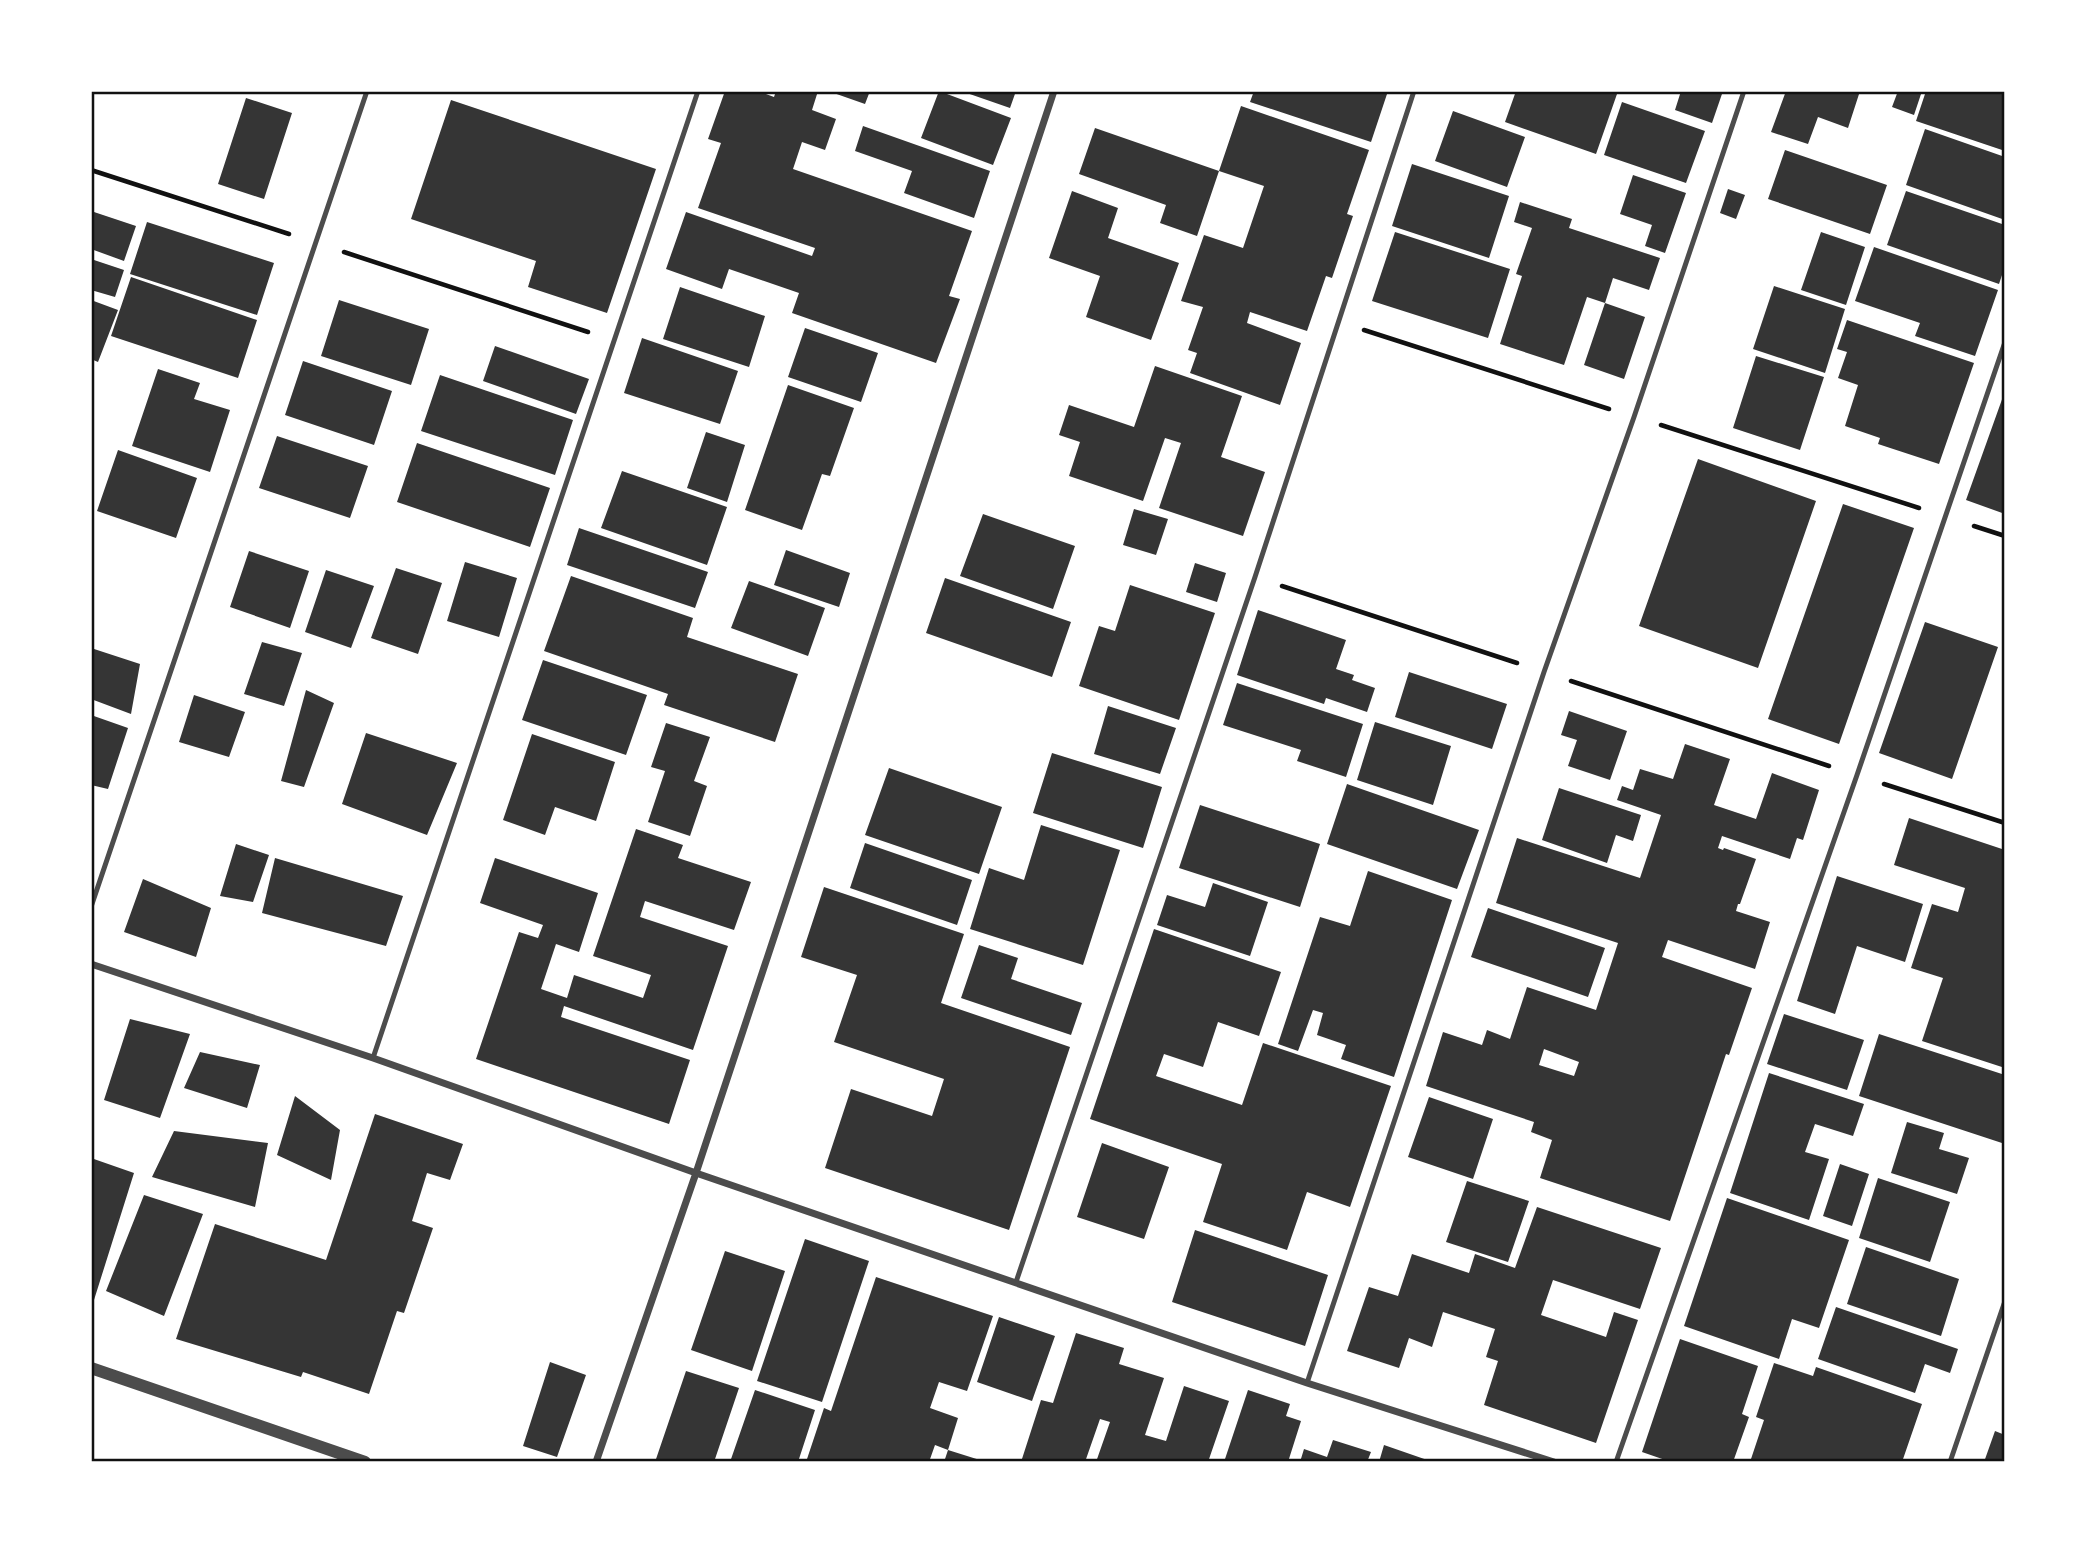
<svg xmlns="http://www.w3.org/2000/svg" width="2096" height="1553" font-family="'Crimson Pro',serif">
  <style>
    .building { fill: #353535; fill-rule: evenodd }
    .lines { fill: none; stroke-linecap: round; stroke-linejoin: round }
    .path { stroke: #111; stroke-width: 4.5 }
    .service { stroke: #4c4c4c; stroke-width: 5 }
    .minor { stroke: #4c4c4c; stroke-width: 7 }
    .tertiary { stroke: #4c4c4c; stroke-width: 12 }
    .neatline { fill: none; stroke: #111; stroke-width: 2.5 }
  </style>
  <rect width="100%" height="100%" fill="#fff"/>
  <path class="building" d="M725,91H758L774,97L776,91H818L812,110L836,119L825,150L802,142L793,169L972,231L949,296L960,299L936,363L792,313L799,293L729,269L722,289L666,269L686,212L812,256L815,248L698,208L721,143L708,139Z
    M828,91H870L865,104Z
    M939,91L1011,118L993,165L921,138Z
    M961,91H1016L1010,108Z
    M1254,91H1388L1371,142L1250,102Z
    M1516,91H1610L1617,94L1596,154L1505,122Z
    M1681,91H1723L1712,123L1675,110Z
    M1786,91H1860L1848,128L1818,117L1808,144L1771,132Z
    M1898,91H1922L1914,115L1892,107Z
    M1926,91H2005V151L1916,121Z
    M246,98L292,113L264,199L218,184Z
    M451,100L656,169L607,313L528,287L536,261L411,219Z
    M1622,102L1705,131L1686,183L1604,155Z
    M1241,106L1369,150L1347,214L1353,216L1332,278L1326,276L1307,331L1250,312L1247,323L1301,343L1280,405L1190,373L1197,353L1188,350L1203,307L1181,301L1204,235L1243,248L1264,186L1219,171Z
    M1453,111L1525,137L1507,187L1435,161Z
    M863,126L990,171L974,218L904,193L912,171L855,151Z
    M1095,128L1219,171L1197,236L1160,223L1166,205L1079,174Z
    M1925,129L2005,157V220L1906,185Z
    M1785,150L1887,185L1870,234L1768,199Z
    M1412,164L1509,196L1489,258L1392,226Z
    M1633,175L1686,193L1665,253L1645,246L1652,225L1620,214Z
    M1728,189L1745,195L1736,219L1720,213Z
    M1072,191L1118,208L1108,238L1179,263L1151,340L1086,317L1100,276L1049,258Z
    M1906,191L2005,225V266L1999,284L1887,245Z
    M1520,202L1572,219L1569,228L1660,258L1649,290L1613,278L1605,303L1587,297L1564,365L1500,344L1522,276L1516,274L1532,228L1514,222Z
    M91,211L136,226L124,261L91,249Z
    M147,222L274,263L257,315L130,274Z
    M1395,232L1510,269L1488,338L1372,301Z
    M1821,232L1865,247L1846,305L1801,290Z
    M1874,247L1998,290L1975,356L1915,336L1920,323L1855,301Z
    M91,259L124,270L115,297L91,290Z
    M131,277L257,320L238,378L111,336Z
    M1774,286L1845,309L1825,373L1753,349Z
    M680,287L765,316L749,367L663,339Z
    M91,300L118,310L98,362L91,359Z
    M339,300L429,329L411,385L321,356Z
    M1605,303L1645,317L1624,379L1584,365Z
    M1847,320L1974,363L1939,464L1878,444L1880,438L1845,426L1858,385L1838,378L1847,352L1837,349Z
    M805,328L878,353L861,402L788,377Z
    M642,338L738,371L720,424L624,393Z
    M495,346L589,379L576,414L483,381Z
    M1756,356L1824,377L1800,450L1733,428Z
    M303,361L392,391L374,445L285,415Z
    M1155,366L1242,396L1221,457L1265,472L1243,536L1159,508L1181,443L1165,438L1143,501L1069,476L1080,442L1059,435L1069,405L1134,427Z
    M158,369L200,383L194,399L230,410L210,472L132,446Z
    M440,375L573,420L555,475L421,431Z
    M788,385L854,408L830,476L822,474L802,530L745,510Z
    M2005,391V514L1966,500Z
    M706,432L745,445L727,502L687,488Z
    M277,436L368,466L350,518L259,488Z
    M417,443L550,488L530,547L397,502Z
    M118,450L197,478L176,538L97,511Z
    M1698,459L1816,501L1758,668L1639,626Z
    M622,471L727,507L707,565L601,528Z
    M1843,504L1914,528L1839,744L1768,719Z
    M1134,509L1168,519L1156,555L1123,545Z
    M983,514L1075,546L1053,609L960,576Z
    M579,528L708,572L695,608L567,565Z
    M786,550L850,573L839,607L774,585Z
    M249,551L309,571L290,628L230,607Z
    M465,562L517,578L499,637L447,621Z
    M1195,563L1226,573L1217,602L1186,592Z
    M396,568L442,583L418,654L371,638Z
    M326,570L374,586L351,648L305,632Z
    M571,576L693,618L687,637L798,674L775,742L664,705L668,694L544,651Z
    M945,578L1071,622L1052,677L926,633Z
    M749,581L825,608L808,656L731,628Z
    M1130,585L1215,613L1179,720L1079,686L1099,626L1115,631Z
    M1258,610L1346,640L1336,669L1354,675L1352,680L1375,688L1367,712L1326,698L1324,704L1237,675Z
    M1925,622L1998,647L1952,779L1879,753Z
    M262,642L302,653L284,706L244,694Z
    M91,648L140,664L131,714L91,699Z
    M543,660L647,695L626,755L522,720Z
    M1409,672L1507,704L1492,749L1395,717Z
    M1237,683L1363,724L1346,777L1297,761L1301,750L1223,725Z
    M306,690L334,703L304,787L281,781Z
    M194,695L245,712L229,757L179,742Z
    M1108,706L1176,728L1160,774L1094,754Z
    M1569,711L1627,731L1610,780L1568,766L1577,740L1561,735Z
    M91,715L128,728L108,789L91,785Z
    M1375,722L1451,746L1433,805L1357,780Z
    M666,723L710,737L694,781L707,786L690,836L648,822L665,771L651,767Z
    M366,733L457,763L427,835L342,804Z
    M532,734L615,762L596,821L555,807L545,835L503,820Z
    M1685,744L1730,759L1714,805L1756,819L1772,773L1819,790L1803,840L1797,838L1790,859L1722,836L1718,848L1723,850L1724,848L1756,859L1740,904H1738L1736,911L1770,922L1755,969L1668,940L1662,957L1752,988L1729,1055L1726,1054L1670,1221L1540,1178L1552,1140L1531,1132L1534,1122L1426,1086L1443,1032L1482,1045L1487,1030L1510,1039L1527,987L1596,1010L1618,943L1496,903L1517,838L1640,878L1661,815L1617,800L1622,786L1633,790L1640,769L1673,779ZM1544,1049L1579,1062L1574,1076L1539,1065Z
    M1052,753L1162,787L1143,848L1033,813Z
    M889,768L1002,807L979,874L865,835Z
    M1347,784L1479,830L1457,889L1327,844Z
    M1559,788L1641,815L1633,841L1616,835L1607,863L1542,840Z
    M1200,805L1320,844L1300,907L1179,868Z
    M1909,818L2005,850V1068L1922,1041L1943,978L1911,968L1932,904L1958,912L1965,888L1894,865Z
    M1041,825L1120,850L1083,965L970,929L989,868L1024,880Z
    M636,829L683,845L678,858L751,882L734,930L645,901L640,917L728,946L693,1050L564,1006L561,1017L690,1060L669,1124L476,1059L519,932L538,938L543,925L480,903L495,858L598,893L579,952L556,944L541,989L567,998L574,975L643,998L651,975L593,956Z
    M865,843L972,880L957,925L850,888Z
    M236,844L269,855L253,902L220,896Z
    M275,858L403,896L386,946L262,913Z
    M1368,871L1452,900L1394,1077L1341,1059L1346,1045L1317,1035L1323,1013L1313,1010L1298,1051L1278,1044L1320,917L1350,926Z
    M1837,876L1923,904L1905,962L1857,946L1835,1014L1797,1001Z
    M143,879L211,908L196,957L124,932Z
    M1213,883L1268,902L1250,956L1157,925L1167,895L1205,907Z
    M824,887L964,934L941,1003L1070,1047L1009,1230L825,1168L851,1089L932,1116L944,1079L834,1042L857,975L801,957Z
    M1488,908L1605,948L1588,997L1471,957Z
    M1154,929L1281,972L1259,1036L1218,1022L1203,1067L1164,1054L1156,1076L1242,1105L1263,1043L1391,1086L1350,1207L1307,1192L1287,1250L1203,1222L1222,1164L1090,1119Z
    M979,945L1018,958L1011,979L1082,1003L1071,1035L961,998Z
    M1784,1014L1864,1040L1847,1090L1767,1064Z
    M130,1019L190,1034L160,1118L104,1100Z
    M1879,1034L2005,1075V1144L1859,1096Z
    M200,1052L260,1065L247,1108L184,1088Z
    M1769,1073L1864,1104L1853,1136L1815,1124L1805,1152L1829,1159L1809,1220L1730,1193Z
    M295,1096L340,1130L331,1180L277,1155Z
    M1429,1097L1493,1119L1473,1179L1408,1157Z
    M375,1114L463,1144L450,1180L427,1173L412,1221L433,1228L404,1313L397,1311L369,1394L303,1372L301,1377L176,1339L215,1224L326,1260Z
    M1907,1122L1944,1133L1939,1149L1969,1158L1957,1194L1891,1173Z
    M174,1131L268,1143L255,1207L152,1177Z
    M1102,1143L1169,1167L1144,1239L1077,1217Z
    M91,1158L134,1173L94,1300L91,1298Z
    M1840,1164L1869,1174L1852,1226L1823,1216Z
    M1878,1178L1950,1202L1930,1262L1859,1238Z
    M1467,1181L1529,1201L1508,1262L1446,1242Z
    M144,1195L203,1214L164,1316L106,1291Z
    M1727,1198L1849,1240L1819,1328L1792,1319L1779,1359L1684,1326Z
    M1537,1207L1661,1248L1640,1309L1553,1280L1541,1315L1606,1337L1614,1312L1638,1320L1596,1443L1484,1405L1498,1361L1486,1357L1495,1329L1443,1312L1432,1347L1409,1338L1399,1368L1347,1351L1369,1287L1398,1296L1412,1254L1469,1273L1475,1254L1515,1268Z
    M1195,1230L1328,1275L1305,1346L1172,1302Z
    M805,1239L869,1261L822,1402L757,1381Z
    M1866,1247L1959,1279L1941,1336L1847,1304Z
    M725,1251L785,1271L752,1371L691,1350Z
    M876,1277L993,1316L967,1391L939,1382L930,1408L958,1418L948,1450L935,1445L929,1462H806L824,1408L831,1411Z
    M1836,1307L1958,1349L1950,1373L1925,1364L1915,1393L1818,1359Z
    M999,1317L1055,1336L1032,1401L977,1382Z
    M1076,1333L1124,1348L1119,1364L1164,1378L1145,1435L1166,1441L1184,1386L1229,1401L1208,1462H1096L1110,1422L1100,1419L1085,1462H1021L1041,1400L1053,1403Z
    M1680,1339L1758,1366L1742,1414L1749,1417L1733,1462H1671L1642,1452Z
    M550,1362L586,1375L557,1457L523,1446Z
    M1774,1363L1813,1376L1816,1367L1922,1404L1902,1462H1750L1764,1420L1756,1417Z
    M686,1371L739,1388L714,1462H655Z
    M755,1390L815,1410L798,1462H730Z
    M1248,1390L1290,1404L1286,1416L1301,1421L1288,1462H1224Z
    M1995,1431L2005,1435V1462H1984Z
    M1333,1440L1371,1452L1367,1462H1300L1304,1449L1327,1457Z
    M1384,1445L1433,1462H1379Z
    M948,1450L983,1461V1462H944Z"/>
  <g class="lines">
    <path class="path" d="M91,170L289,234
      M344,252L588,332
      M1364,330L1609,409
      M1661,425L1919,508
      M1974,526L2005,536
      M1282,586L1517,663
      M1571,681L1829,766
      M1884,784L2005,823"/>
    <path class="service" d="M91,907L367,91
      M373,1058L698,91
      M1016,1282L1255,577L1414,91
      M1307,1383L1544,672L1634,417L1744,91
      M1616,1462L1857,775L2005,342
      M1950,1462L2005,1301"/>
    <path class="minor" d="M91,964L373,1058L696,1173L1307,1383L1554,1462
      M596,1462L696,1173L1054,91"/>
    <path class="tertiary" d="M91,1368L365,1462"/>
  </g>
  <rect width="2096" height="1553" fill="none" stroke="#ffffff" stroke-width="186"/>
  <rect x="93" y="93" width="1910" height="1367" class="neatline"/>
</svg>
